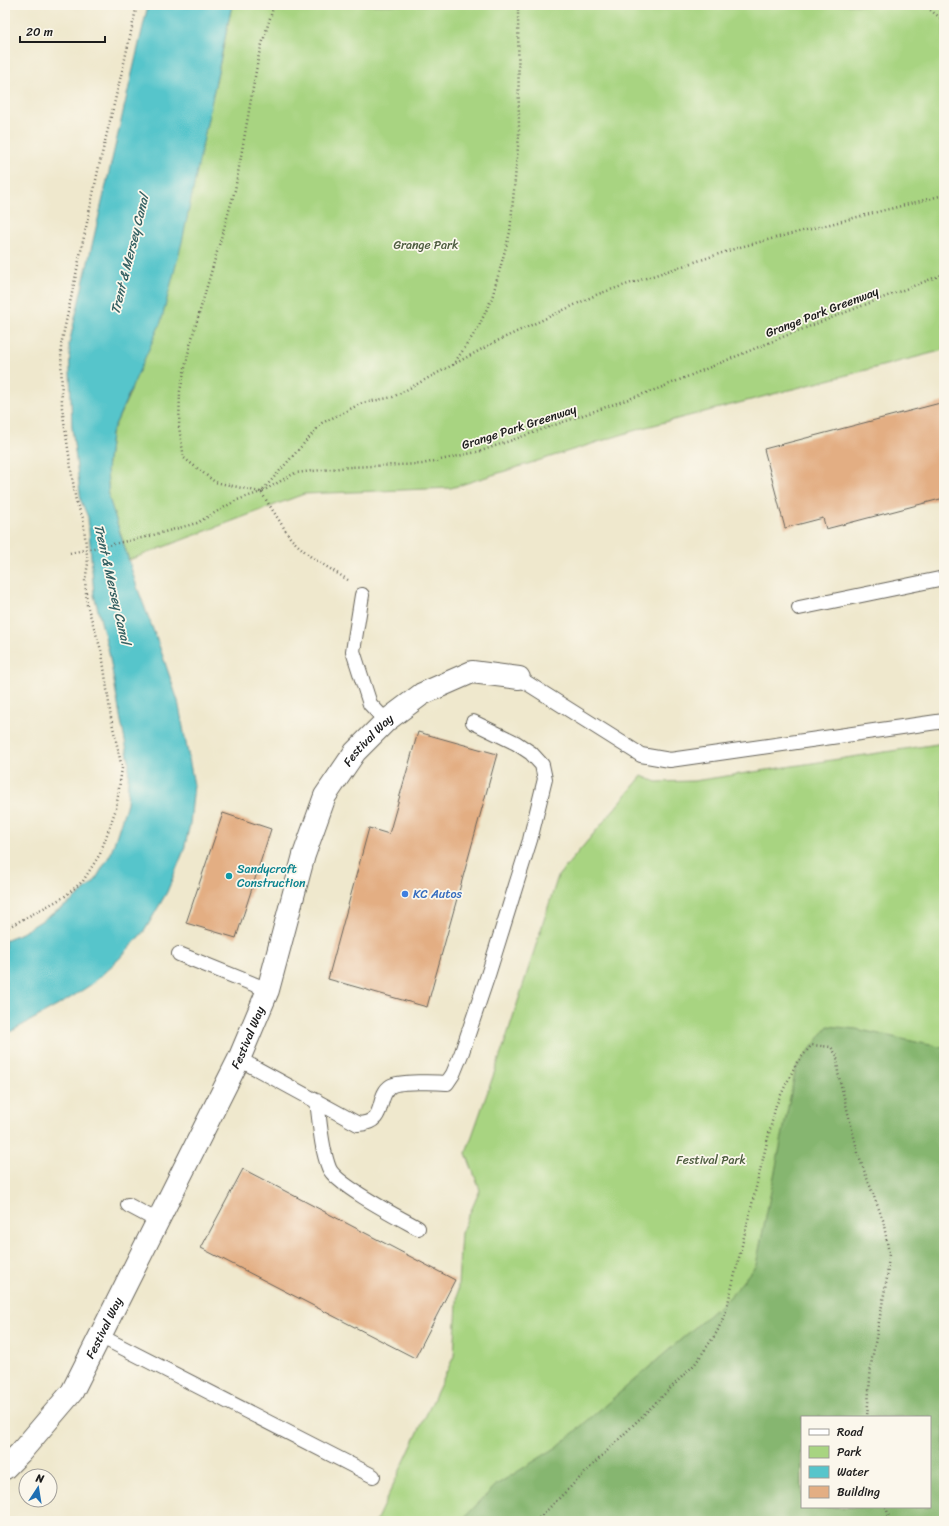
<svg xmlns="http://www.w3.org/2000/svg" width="949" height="1526" font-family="Sriracha,sans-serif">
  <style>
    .green { fill: #a8d481; stroke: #62784e; fill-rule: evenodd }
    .forest { fill: #86b66f; stroke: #516946; fill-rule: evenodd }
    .water { fill: #57c5cb; stroke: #3a7074 }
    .building { fill: #e3ae83 }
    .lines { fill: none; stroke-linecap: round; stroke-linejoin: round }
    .service-casing { stroke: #66635a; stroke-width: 16 }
    .minor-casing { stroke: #66635a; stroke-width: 24 }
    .path { stroke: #66635a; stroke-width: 2.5; stroke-dasharray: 1 3; stroke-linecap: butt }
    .service { stroke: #fff; stroke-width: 14 }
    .minor { stroke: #fff; stroke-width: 22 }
    .path-bridge { stroke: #66635a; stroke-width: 2.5; stroke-dasharray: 1 3; stroke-linecap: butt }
    .culture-dot { fill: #0f9aa8; stroke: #fbf7ec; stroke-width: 1.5 }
    .shop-dot { fill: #3f7fe0; stroke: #fbf7ec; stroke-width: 1.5 }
    .labels { text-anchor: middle; stroke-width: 3.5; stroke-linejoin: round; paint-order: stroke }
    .park-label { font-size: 12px; fill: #4d5c3f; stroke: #fbf7ec }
    .street-label { font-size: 12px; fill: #1c1c1c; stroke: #fbf7ec }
    .culture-label { font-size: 12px; fill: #0d838f; stroke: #fbf7ec; text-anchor: start }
    .shop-label { font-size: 12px; fill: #366cbe; stroke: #fbf7ec; text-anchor: start }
    .water-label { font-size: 13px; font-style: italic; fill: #346062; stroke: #fbf7ec }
  </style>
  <rect width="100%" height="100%" fill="#fbf7ec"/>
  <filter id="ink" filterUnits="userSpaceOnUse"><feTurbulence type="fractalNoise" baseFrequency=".025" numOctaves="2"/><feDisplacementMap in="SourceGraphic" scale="8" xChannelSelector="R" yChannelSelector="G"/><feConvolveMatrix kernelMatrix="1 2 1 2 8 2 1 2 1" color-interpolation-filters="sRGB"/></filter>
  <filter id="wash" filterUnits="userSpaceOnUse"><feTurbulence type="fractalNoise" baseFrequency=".012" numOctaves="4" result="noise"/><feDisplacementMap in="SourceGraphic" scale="16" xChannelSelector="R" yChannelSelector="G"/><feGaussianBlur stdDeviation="0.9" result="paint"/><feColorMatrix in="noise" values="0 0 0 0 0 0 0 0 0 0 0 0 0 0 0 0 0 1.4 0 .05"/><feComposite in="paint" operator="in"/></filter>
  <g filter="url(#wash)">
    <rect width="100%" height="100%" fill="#efe8cd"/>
    <path class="green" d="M232,5H944V350L646,427L451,488L304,494L129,560L109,498L107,470L111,434L131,391L216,81Z
      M944,743V1521H376L454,1356L461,1233L480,1190L466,1153L504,1045L558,876L642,776L656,782L694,781ZM802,1417H930V1507H802Z"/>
    <path class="forest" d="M828,1026L856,1029L944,1048V1521H461L496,1485L557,1447L731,1296L756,1265L796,1068ZM802,1417H930V1507H802Z"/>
    <path class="water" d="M148,5H232L182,242L161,322L111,434L107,470L109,498L137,587L160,648L178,701L194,785L190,824L184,850L167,892L145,930L120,958L92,984L64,1002L12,1031L5,1033V940L22,933L71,902L94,882L111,853L127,803L129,761L120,716L109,652L94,595L88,517L81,501L72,427L69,344Z"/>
    <g id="blocks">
      <path class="building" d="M944,402V498L826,529L823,518L785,528L764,449Z
        M418,732L497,754L427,1007L328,979L369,828L389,834Z
        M223,813L271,829L236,938L186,923Z
        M243,1169L455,1280L415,1358L201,1248Z"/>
    </g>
  </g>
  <g filter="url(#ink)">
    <use href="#blocks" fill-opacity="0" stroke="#66635a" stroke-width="1"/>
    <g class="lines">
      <g class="service-casing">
        <path id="service" d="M362,595L353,651L370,704L386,721
          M799,608L944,578
          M519,678L641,755L670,760L944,721
          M179,954L268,990
          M239,1059L358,1124C388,1123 375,1096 391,1086C399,1081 437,1082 447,1083L453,1074L462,1052L489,972L530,840L545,779L542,765L531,753L516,743L473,722
          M317,1101C320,1123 321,1148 329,1168C336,1185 400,1218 418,1228
          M128,1205L158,1221
          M100,1336L373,1476"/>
      </g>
      <g class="minor-casing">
        <g id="minor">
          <path id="s1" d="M5,1468L20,1453L72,1392L239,1059L268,990L304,855L325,796L355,752L386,721L422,694L472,672L519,678"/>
        </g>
      </g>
      <path class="path" d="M924,5L944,21
        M453,365L478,328L492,298L510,232L519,136L518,5
        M260,492L215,482L184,458L179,427L180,391L190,345L235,190L259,54L274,5
        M146,537L197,523L237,500L261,492L322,423L362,403L393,397L497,341L598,294L740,247L944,195
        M348,580L311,557L291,539L261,492L295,473L349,467L422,464L481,451L660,388L790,334L944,274
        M5,929L64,897L83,881L100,854L116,809L122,768L111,718L102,653L87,605L85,580L88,564L83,518L76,502L62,408L61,345L99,166L124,63L137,5
        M886,1507L889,1517L888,1521
        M536,1521L695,1364L717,1332L726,1311L776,1105L797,1062L812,1045L831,1047L837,1056L838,1073L859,1157L883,1220L889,1253L887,1278L871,1365L867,1417"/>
      <use href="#service" class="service"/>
      <use href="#minor" class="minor"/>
      <path class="path-bridge" d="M70,553L146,537"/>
    </g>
  </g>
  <circle class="culture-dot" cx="229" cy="876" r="4"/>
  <circle class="shop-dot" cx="405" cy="894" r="4"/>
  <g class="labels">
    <g class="park-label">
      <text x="426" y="249">Grange Park</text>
      <text x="711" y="1164">Festival Park</text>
    </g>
    <g class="street-label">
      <text transform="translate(822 312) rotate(-21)" y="4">Grange Park Greenway</text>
      <text transform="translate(519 427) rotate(-18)" y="4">Grange Park Greenway</text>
      <text dy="4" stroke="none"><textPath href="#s1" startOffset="822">Festival Way</textPath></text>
      <text dy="4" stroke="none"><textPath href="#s1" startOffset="497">Festival Way</textPath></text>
      <text dy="4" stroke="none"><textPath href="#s1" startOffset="173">Festival Way</textPath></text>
    </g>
    <g class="culture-label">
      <text x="237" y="873">Sandycroft<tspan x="237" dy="14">Construction</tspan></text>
    </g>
    <g class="shop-label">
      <text x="413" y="898">KC Autos</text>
    </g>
    <g class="water-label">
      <text transform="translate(129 254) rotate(-76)" y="5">Trent &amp; Mersey Canal</text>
      <text transform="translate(113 584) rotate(77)" y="5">Trent &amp; Mersey Canal</text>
    </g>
  </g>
  <rect width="949" height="1526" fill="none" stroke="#fbf7ec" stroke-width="20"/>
  <rect x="801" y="1416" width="130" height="92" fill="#fbf7ec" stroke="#a29f99"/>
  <rect x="809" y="1429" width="20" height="6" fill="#ffffff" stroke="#a29f99"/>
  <text x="837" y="1436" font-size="12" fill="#1c1c1c">Road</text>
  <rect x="809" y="1446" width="20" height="12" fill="#a8d481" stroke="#a29f99"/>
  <text x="837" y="1456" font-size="12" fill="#1c1c1c">Park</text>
  <rect x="809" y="1466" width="20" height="12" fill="#57c5cb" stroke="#a29f99"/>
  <text x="837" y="1476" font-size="12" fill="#1c1c1c">Water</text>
  <rect x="809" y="1486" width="20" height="12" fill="#e3ae83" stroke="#a29f99"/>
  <text x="837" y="1496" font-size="12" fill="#1c1c1c">Building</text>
  <g transform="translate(38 1488) rotate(12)"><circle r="19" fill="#fbf7ec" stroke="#a29f99"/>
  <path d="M0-3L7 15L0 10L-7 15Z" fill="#1f6fb2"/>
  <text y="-6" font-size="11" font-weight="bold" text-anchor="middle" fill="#1c1c1c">N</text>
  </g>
  <path d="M20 36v6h85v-6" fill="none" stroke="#1c1c1c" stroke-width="2"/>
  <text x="26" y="36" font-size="12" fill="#1c1c1c" stroke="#fbf7ec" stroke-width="3" paint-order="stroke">20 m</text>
</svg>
